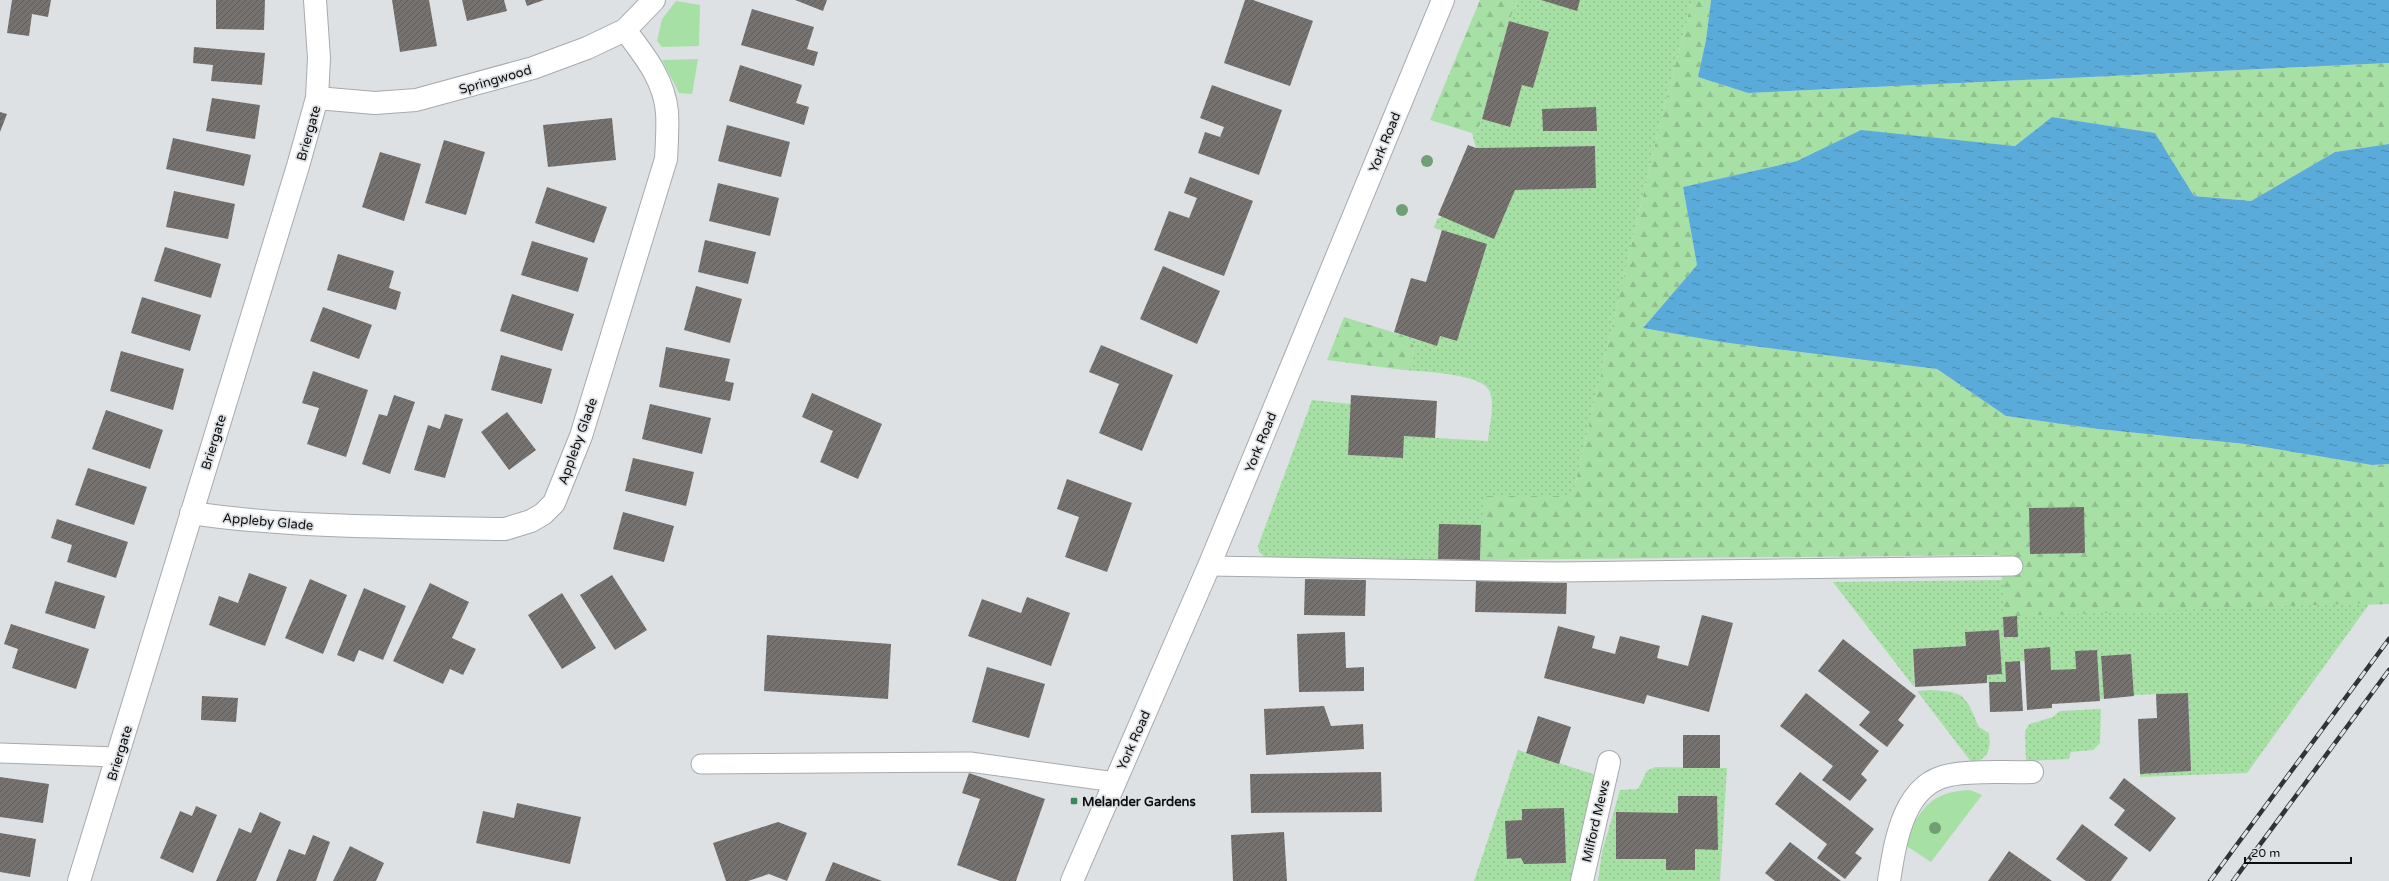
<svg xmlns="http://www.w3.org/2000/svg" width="2389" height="881" font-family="'Varela Round',sans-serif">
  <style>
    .grass { fill: #a7e0a5 }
    .forest { fill: url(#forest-firs) }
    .garden { fill: url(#garden-dots) }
    .water { fill: url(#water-ripples) }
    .building { fill: url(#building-hatch) }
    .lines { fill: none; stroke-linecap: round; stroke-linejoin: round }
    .lane-casing { stroke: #a6aaad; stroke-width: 21 }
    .street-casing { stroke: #a6aaad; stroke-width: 24 }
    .secondary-casing { stroke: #a6aaad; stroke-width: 24 }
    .lane { stroke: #fff; stroke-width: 19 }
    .street { stroke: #fff; stroke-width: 22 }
    .secondary { stroke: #fff; stroke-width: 22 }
    .rail-casing { stroke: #313335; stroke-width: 4.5 }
    .rail { stroke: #dde1e4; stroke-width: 3; stroke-dasharray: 9; stroke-linecap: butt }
    .tree { fill: #709e75 }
    .poi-dot { fill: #37895b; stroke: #dde1e4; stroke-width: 1.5 }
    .labels { text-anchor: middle; stroke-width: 3.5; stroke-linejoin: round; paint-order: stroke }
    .street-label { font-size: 13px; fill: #0d0e10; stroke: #dde1e4 }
    .poi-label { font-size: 13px; font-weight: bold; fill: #0d0e10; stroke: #dde1e4; text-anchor: start }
  </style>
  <defs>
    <pattern id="forest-firs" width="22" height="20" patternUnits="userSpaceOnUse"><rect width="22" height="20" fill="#a7e0a5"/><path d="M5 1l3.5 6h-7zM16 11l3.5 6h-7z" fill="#8fbf8d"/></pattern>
    <pattern id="garden-dots" width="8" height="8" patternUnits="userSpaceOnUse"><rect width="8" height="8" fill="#a7e0a5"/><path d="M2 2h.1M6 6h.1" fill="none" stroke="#8fbf8d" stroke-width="1.8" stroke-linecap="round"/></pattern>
    <pattern id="water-ripples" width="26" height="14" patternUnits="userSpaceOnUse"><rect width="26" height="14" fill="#5aabd9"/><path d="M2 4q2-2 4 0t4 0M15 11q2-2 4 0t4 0" fill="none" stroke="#498aaf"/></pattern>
    <pattern id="building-hatch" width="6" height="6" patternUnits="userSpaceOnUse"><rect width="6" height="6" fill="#76726f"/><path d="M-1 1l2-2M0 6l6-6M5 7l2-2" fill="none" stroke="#5f5c5a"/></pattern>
  </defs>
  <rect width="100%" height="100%" fill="#dde1e4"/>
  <path class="grass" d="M676,1L700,5L699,46L662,47L657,41L662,19Z
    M698,59L692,94L679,93L662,60Z
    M1970,790L1982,795L1931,862L1905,845C1918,810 1931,791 1970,790Z"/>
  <path class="forest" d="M1480,0H1510L1517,3L1509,21L1482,119L1477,133H1472L1430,120Z
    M1692,0H1711L1706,40L1698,77L1748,93L2389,63V144L2335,152L2251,201L2194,196L2155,133L2052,117L2015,146L1861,131L1797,161L1683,187L1697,265L1643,328L1721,342L1937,369L2006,416L2098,429L2245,444L2372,465L2389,464V604L2003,617L2001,555L1480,560L1483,495L1572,496L1659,128Z
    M1344,317L1402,335L1415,346L1412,360L1404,370L1327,360Z"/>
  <path class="garden" d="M1510,0H1692L1659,128L1572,496H1484L1480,560H1268L1259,552L1258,546L1312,400L1351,404L1348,455L1403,458L1404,436L1488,441C1489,427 1495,406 1490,392C1483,373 1423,372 1404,370L1412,360L1415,347L1402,335L1437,346L1440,336L1457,341L1486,244L1434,228L1437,219L1515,190L1596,188L1595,146L1476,148L1472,133H1477L1482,119L1510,127L1522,85L1533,88L1549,32L1509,21L1517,3Z
    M2003,580L2004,637H2018L2017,616L2370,603L2247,773L2140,777V774L2191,771L2188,693L2134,695L2131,654L2101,656L2104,699H2100L2097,650L2075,652L2076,669L2051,670L2049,647L2024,649L2025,661L2005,662L2006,682L1988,683L1987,675L2002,674L1999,630L1966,632V646L1913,649L1914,687L1833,582Z
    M1932,690L1952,692L1962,696L1969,705L1979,727L1989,733C1991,750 1989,758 1972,763L1917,691Z
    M2101,709L2100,743L2093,750L2071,752L2069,759L2026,761L2025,732L2029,724L2053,717L2060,711Z
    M1518,750L1596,775L1570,881H1474Z
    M1655,767L1727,768L1720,881H1598L1602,852L1620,790L1638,789L1647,771Z"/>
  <path class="water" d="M1711,0H2389V63L1748,93L1698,77L1706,40Z
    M2052,117L2155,133L2194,196L2251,201L2335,152L2389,144V464L2372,465L2245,444L2098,429L2006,416L1937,369L1721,342L1643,328L1697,265L1683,187L1797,161L1861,130L2015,146Z"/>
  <path class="building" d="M12,0H51L48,17L32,14L29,36L7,33Z
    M216,0H265L264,30L216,29Z
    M392,0H429L437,46L400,52Z
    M462,0H504L507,11L467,21Z
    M525,0H544L527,6Z
    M795,0H827L823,11Z
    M1245,0H1253L1313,21L1290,86L1224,63Z
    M1541,0H1580L1577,11Z
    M752,9L814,27L807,49L818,52L814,66L741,45Z
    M1509,21L1549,32L1533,88L1522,85L1510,127L1482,119Z
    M194,47L265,53L262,85L211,81L213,65L193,63Z
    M740,65L802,85L796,103L809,107L804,125L729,101Z
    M1212,85L1282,110L1259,175L1198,153L1205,132L1220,137L1224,127L1200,118Z
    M212,98L260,105L255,139L206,131Z
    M1596,107L1597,131H1543L1542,109Z
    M0,112L7,114L0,132Z
    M612,118L616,160L548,167L543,125Z
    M727,125L790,142L781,177L718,161Z
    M173,138L251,155L244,186L166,169Z
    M444,140L485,152L466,215L425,203Z
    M1468,145L1476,148L1595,146L1596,188L1515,190L1494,239L1438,215Z
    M380,152L421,164L404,221L362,207Z
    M1190,177L1253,201L1224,276L1154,250L1169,211L1189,218L1197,198L1184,193Z
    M718,183L779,198L770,236L709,221Z
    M547,187L607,207L594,243L535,223Z
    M174,191L235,204L228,239L166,227Z
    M1442,230L1487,244L1457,341L1440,336L1437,346L1394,332L1411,278L1426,282Z
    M705,240L756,252L748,284L698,272Z
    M532,241L588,258L578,292L521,275Z
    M165,247L221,264L211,298L154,281Z
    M338,254L394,271L389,288L401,292L396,310L327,290Z
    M1163,266L1220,291L1197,344L1140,319Z
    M696,286L742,299L730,343L684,330Z
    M512,294L574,314L562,351L500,331Z
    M142,297L201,315L190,351L131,333Z
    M323,307L372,325L359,359L310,341Z
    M1101,345L1173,375L1142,451L1099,433L1119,384L1089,372Z
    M666,347L730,359L725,381L734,383L730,401L659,387Z
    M121,351L184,369L173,410L110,391Z
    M501,355L552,369L542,404L491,390Z
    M313,371L368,390L346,457L307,444L319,408L302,403Z
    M812,393L882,424L858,479L820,462L833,431L802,417Z
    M394,395L415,402L390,474L362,464L379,414L387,416Z
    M1351,395L1437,401L1435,438L1404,436L1403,458L1348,455Z
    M650,404L711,418L702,454L642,439Z
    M106,410L163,430L150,469L92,449Z
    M507,412L536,450L509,470L481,432Z
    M445,414L463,419L445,478L414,470L428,425L440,429Z
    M633,458L694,472L686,506L625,491Z
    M88,468L147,487L134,525L75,505Z
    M1067,479L1132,503L1107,572L1065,557L1079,517L1057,509Z
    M2084,507L2085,553L2030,554L2029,508Z
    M623,512L674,526L664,562L613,549Z
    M57,519L128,542L116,578L67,562L72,545L51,538Z
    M1439,524L1481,525L1480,560L1438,559Z
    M249,573L287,587L265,646L209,625L219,596L238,603Z
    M612,575L647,630L615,650L580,595Z
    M310,579L347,595L323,654L285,638Z
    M1305,579L1366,580L1365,616L1304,615Z
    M55,581L105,596L95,629L45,613Z
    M1476,581L1567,583L1566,614L1475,612Z
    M430,583L469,602L452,638L476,649L463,675L450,669L443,684L393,661Z
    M364,588L406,606L383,660L359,650L354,662L337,655Z
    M562,593L596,648L562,669L528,615Z
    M1027,597L1070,613L1051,666L968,636L982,599L1021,613Z
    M1702,615L1733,623L1709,712L1647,695L1644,704L1544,678L1558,626L1595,636L1592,648L1615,654L1620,636L1660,646L1657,658L1688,666Z
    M2017,616L2018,637H2004L2003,617Z
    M11,624L89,649L76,689L12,668L18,649L4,644Z
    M1999,630L2002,674L1987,675V683L1915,687L1913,649L1966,646L1965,632Z
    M1345,632L1346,668L1364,667V691L1299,692L1297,634Z
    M767,635L891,644L888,699L764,691Z
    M1843,639L1916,696L1898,720L1904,725L1887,747L1859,725L1870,712L1818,671Z
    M2050,647L2051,670L2076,669L2075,651L2097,650L2100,701L2052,704V708L2027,710L2024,649Z
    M2131,654L2134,696L2104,699L2101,656Z
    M2020,661L2023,711L1990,712L1989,682H2006L2005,662Z
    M987,667L1045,684L1029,738L972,722Z
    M1806,693L1879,751L1861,774L1867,780L1850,801L1822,780L1833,766L1780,726Z
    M2188,693L2191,771L2140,774L2138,719L2157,718L2156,694Z
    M202,696L238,698L236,722L201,720Z
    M1324,706L1331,726L1363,724L1364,749L1266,755L1264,709Z
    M1538,716L1571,727L1559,764L1526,753Z
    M1683,735H1720V768H1683Z
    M1381,772L1382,812L1251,813L1250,774Z
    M1800,772L1874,829L1855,853L1862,858L1845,879L1817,858L1827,844L1775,804Z
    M969,773L1045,799L1016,881H1000L957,865L980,799L962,793Z
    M0,777L49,784L43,823L0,817Z
    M2124,778L2176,818L2150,852L2114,825L2125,810L2109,798Z
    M1678,796H1717L1718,850L1695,849V870H1666V859H1616V812L1678,813Z
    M517,803L581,817L570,864L476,843L483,811L514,818Z
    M196,806L217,815L193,873L160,858L180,811L192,816Z
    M1564,808L1566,863L1524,864L1521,858L1507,859L1505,821L1522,820V809Z
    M260,812L281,822L256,881H216L239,828L251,833Z
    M778,822L807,833L787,881L769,874L748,881H726L713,843Z
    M2082,824L2128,858L2111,881H2086L2056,859Z
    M1284,832L1287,881H1233L1231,835Z
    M0,833L36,839L30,877L0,872Z
    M313,835L330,842L316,881H276L289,849L305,855Z
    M1790,842L1841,881H1775L1765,873Z
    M350,846L384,863L376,881H333Z
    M2009,851L2052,881H1988Z
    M833,862L882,881H825Z"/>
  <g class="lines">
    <g class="lane-casing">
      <path id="lane" d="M1209,566L1559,572L2013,566
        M0,753L117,757
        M701,764L970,762L1115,782"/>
    </g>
    <g class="street-casing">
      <path id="street" d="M317,98L375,103L416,100L533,68L587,48L625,30L654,0
        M191,513C295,528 400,527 505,529L531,521L543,514L554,503L581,436L666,159C667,143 668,127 667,112C664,79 644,55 625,30
        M79,881L298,166L317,98L319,58L315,0
        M1582,881L1609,762
        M1889,881C1895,843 1903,783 1950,775C1976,770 2006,773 2032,772"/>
    </g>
    <g class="secondary-casing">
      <path id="secondary" d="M1072,881L1209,566L1443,0"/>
    </g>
    <use href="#lane" class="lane"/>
    <use href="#street" class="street"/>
    <use href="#secondary" class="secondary"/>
    <g class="rail-casing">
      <path id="rail" d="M2210,881L2389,639
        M2233,881L2389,670"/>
    </g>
    <use href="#rail" class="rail"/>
  </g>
  <g class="tree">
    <circle cx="1427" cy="161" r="6"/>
    <circle cx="1402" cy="210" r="6"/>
    <circle cx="1935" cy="828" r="6"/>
  </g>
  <rect class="poi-dot" x="1070" y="797" width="8" height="8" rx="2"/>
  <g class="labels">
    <g class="street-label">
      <text transform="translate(495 79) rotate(-16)" y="5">Springwood</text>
      <text transform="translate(308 133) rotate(-74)" y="5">Briergate</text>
      <text transform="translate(1384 142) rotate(-68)" y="5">York Road</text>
      <text transform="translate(577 441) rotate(-70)" y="5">Appleby Glade</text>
      <text transform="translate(213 442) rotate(-73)" y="5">Briergate</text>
      <text transform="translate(1260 442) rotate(-68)" y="5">York Road</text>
      <text transform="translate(268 521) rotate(5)" y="5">Appleby Glade</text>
      <text transform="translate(1133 740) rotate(-66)" y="5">York Road</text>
      <text transform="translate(119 753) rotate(-73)" y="5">Briergate</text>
      <text transform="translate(1595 821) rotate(-77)" y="5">Milford Mews</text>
    </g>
    <g class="poi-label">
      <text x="1082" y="806">Melander Gardens</text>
    </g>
  </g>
  <path d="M2245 857v6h106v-6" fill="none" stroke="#0d0e10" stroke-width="2"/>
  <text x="2251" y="857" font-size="12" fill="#0d0e10" stroke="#dde1e4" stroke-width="3" paint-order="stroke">20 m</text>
</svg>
